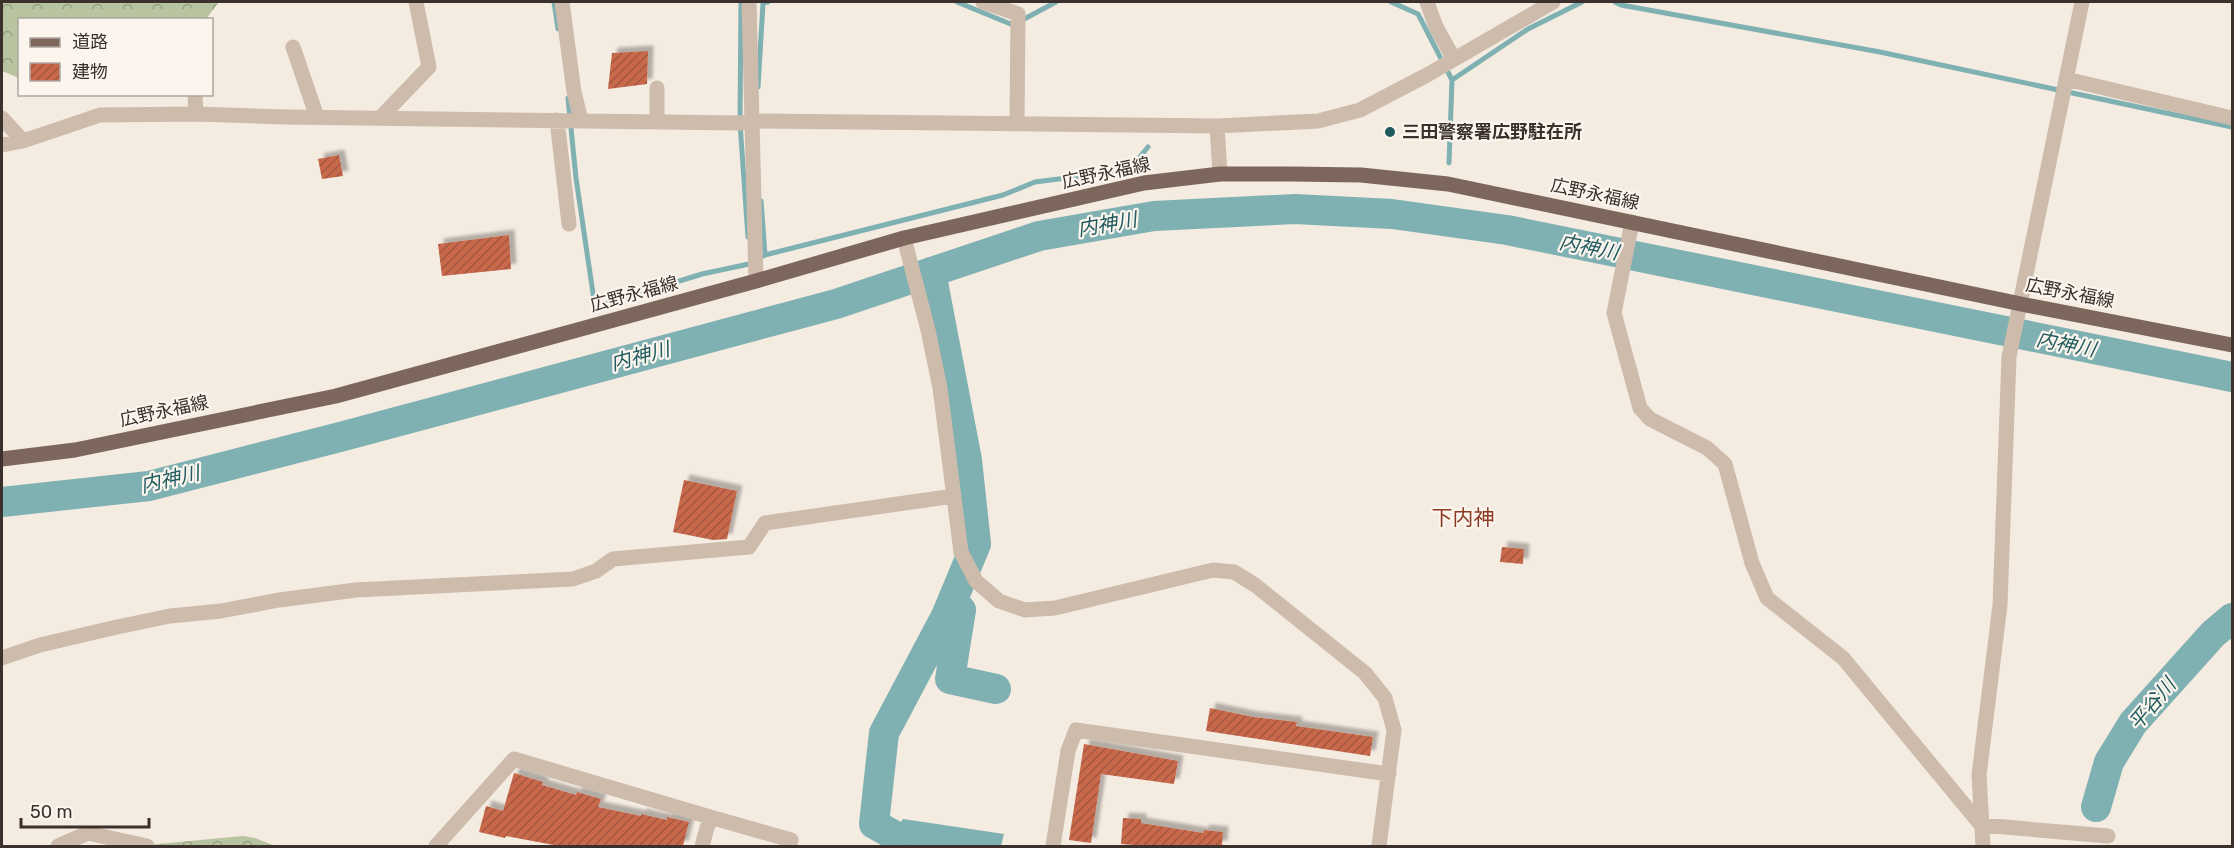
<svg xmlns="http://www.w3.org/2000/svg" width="2234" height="848" font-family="Rubik,'Noto Sans JP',sans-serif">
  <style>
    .forest { fill: url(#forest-crowns) }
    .water { fill: #7fb0b2 }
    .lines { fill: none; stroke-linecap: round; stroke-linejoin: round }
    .stream { stroke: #7fb0b2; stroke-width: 5 }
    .river { stroke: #7fb0b2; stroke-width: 30 }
    .building { fill: url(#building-hatch); filter: url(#shadow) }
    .minor { stroke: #cdbbac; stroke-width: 15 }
    .major { stroke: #7d675c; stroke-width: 15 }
    .poi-dot { fill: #1f5a5e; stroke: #fbf5ee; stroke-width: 2 }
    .labels { text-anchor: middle; stroke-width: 4.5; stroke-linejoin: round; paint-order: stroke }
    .poi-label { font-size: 18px; font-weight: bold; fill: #3b302b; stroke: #fbf5ee; text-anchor: start }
    .street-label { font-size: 18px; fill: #3b302b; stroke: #fbf5ee }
    .water-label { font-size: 20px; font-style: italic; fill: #1f5a5e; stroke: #fbf5ee }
    .quarter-label { font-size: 21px; fill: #8c3b22; stroke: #fbf5ee }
  </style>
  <defs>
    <pattern id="forest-crowns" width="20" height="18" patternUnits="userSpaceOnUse" patternTransform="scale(1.5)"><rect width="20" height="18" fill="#b8c4a0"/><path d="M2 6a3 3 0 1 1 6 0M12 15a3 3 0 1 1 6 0" fill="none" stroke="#97a083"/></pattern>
    <pattern id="building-hatch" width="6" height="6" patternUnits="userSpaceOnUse" patternTransform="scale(1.5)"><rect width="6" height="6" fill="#c8694b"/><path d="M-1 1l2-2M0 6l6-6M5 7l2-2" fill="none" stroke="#a4573f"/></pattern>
    <filter id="shadow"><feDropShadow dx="5.5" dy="-5.5" stdDeviation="1.5" flood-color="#0004"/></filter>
  </defs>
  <rect width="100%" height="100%" fill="#f4ebe1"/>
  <path class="forest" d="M2,2H219L206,19L20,20L19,78L2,71Z
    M243,836L255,838L275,846L147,845Z"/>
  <path class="water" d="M903,819L1004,834L1001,846H889L892,834Z"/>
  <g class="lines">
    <path class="stream" d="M554,2L558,29
      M741,2L740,123L748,237
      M957,2L1013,25L1056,2
      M1391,2L1418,14L1452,80L1449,163
      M1615,2L1621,5L1880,52L2232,127
      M1452,80L1528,29L1582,2
      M758,87L763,3L768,2
      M568,98L576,178L595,307L702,274L749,264L765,255L1003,195L1035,182L1129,170L1148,147
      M761,201L765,255"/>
    <path class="river" d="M2,502L149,486L340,437L836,304L1039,236L1154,216L1295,209L1392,214L1507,230L2232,377
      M956,604L961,610L950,679L996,689
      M2096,807L2109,762L2133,723L2213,634L2232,618
      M892,834L874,824L884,733L946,616L976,544L967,460L931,272"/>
  </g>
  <path class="building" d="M648,51L647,84L608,89L612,53Z
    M339,155L343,176L322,179L318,159Z
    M509,235L511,269L442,276L438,244Z
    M684,480L737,491L727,539L713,540L673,532Z
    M1502,547L1524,549L1523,564L1500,562Z
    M1210,708L1253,717L1297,722L1296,726L1373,737L1370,756L1206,731Z
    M1084,744L1178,761L1174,784L1101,774L1091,843L1069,840Z
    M514,773L543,782L542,785L576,795L577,792L601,799L598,807L641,816V814L667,820V817L689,822L683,846H559L506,836L505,838L479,832L486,806L503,811Z
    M1123,818L1141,819V823L1203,833L1204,830L1223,832L1222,846H1148L1121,844Z"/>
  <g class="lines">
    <path class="minor" d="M562,2L574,92L581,120
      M749,2L756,281
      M983,2L1018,14L1017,123
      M1427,2L1436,27L1454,59
      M293,47L317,117
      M2066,79L2232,118
      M657,88V121
      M195,94L196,114
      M381,117L429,67L416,2
      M2,118L23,141
      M557,120L569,224
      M1217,126L1220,174
      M2,145L23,141L100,115L196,114L286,117L740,123L751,121L1217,126L1318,121L1360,110L1427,75L1553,2
      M1632,222L1614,313L1640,408L1650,419L1707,448L1725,464L1752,563L1767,598L1843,658L1981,825L2108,836
      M904,238L928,330L940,388L961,552L976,581L999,601L1025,610L1055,608L1213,570L1234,572L1255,585L1365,673L1385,698L1394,730L1379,846
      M2,658L40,645L117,627L170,616L221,611L279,600L356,590L573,579L596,571L613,559L749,547L765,523L954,496
      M710,817L791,840L789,846
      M58,846L88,833L147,846
      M436,846L514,759L710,817L702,846
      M1053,846L1068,751L1076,730L1389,774
      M1983,846L1979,775L2000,605L2009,357L2082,2"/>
    <path class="major" d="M2,459L75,450L336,396L756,281L904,238L1144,183L1220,174H1291L1361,175L1448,184L2021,304L2232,345"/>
  </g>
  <circle class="poi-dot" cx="1390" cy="132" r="6"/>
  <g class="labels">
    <g class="poi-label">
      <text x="1402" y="138">三田警察署広野駐在所</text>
    </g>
    <g class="street-label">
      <text transform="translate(1106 173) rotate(-12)" y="6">広野永福線</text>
      <text transform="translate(1595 194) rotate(12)" y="6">広野永福線</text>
      <text transform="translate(2070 293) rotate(11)" y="6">広野永福線</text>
      <text transform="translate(634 294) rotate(-15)" y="6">広野永福線</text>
      <text transform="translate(164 411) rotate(-12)" y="6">広野永福線</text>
    </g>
    <g class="water-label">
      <text transform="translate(1107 224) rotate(-10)" y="7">内神川</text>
      <text transform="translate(1589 247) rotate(11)" y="7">内神川</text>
      <text transform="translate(2066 344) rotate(11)" y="7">内神川</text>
      <text transform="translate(640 356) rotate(-15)" y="7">内神川</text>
      <text transform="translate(170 479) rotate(-13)" y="7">内神川</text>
      <text transform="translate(2152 704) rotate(-50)" y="7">平谷川</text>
    </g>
    <g class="quarter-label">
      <text x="1463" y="525">下内神</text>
    </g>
  </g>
  <rect width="2234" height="848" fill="none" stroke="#3b302b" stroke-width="6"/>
  <rect x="18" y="18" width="195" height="78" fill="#fbf5ee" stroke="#aea6a0" stroke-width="1.5"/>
  <rect x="30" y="38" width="30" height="9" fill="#7d675c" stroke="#aea6a0" stroke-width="1.5"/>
  <text x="72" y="48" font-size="18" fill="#3b302b">道路</text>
  <rect x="30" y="63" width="30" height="18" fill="url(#building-hatch)" stroke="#aea6a0" stroke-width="1.5"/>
  <text x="72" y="78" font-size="18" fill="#3b302b">建物</text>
  <path d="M21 818v9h128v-9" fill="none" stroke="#3b302b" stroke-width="3"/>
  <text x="30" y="818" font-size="18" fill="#3b302b" stroke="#fbf5ee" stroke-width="4.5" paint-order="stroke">50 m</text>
</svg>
